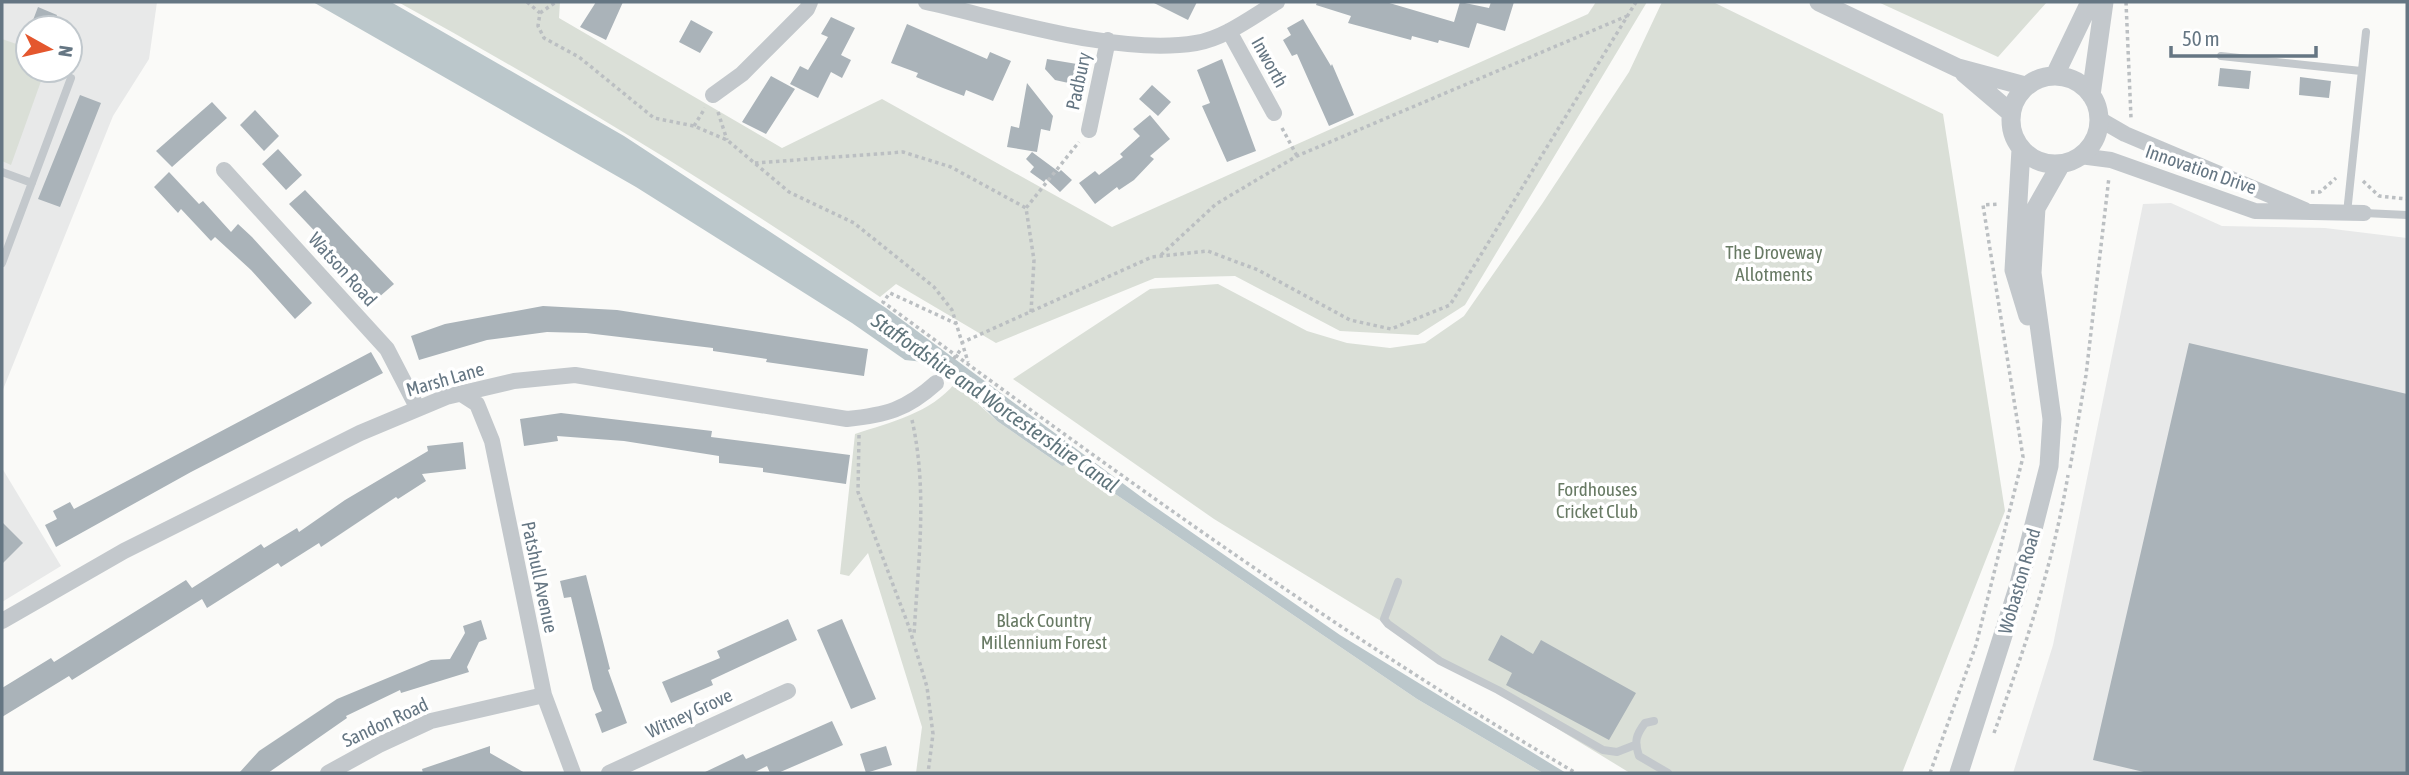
<svg xmlns="http://www.w3.org/2000/svg" width="2409" height="775" font-family="'Asap Condensed',sans-serif">
  <style>
    .built { fill: #e8e9e9; fill-rule: evenodd }
    .green { fill: #dadfd7 }
    .water { fill: #bbc7cb }
    .building { fill: #aab3b9 }
    .lines { fill: none; stroke-linecap: round; stroke-linejoin: round }
    .path { stroke: #bbbfc2; stroke-width: 3.5; stroke-dasharray: 3.5 3.5; stroke-linecap: butt }
    .service { stroke: #c3c8cc; stroke-width: 8 }
    .minor { stroke: #c3c8cc; stroke-width: 16 }
    .tertiary { stroke: #c3c8cc; stroke-width: 19 }
    .labels { text-anchor: middle; stroke-width: 7; stroke-linejoin: round; paint-order: stroke }
    .street-label { font-size: 19px; fill: #657683; stroke: #fff }
    .park-label { font-size: 19px; fill: #687a64; stroke: #fff }
    .water-label { font-size: 21px; font-style: italic; fill: #60757c; stroke: #fff }
  </style>
  <rect width="100%" height="100%" fill="#fafaf8"/>
  <path class="built" d="M2,2H157L149,59L113,116L2,392ZM28,28H70V70H28Z
    M2171,203L2222,226L2325,228L2407,238V773H2013L2053,645L2143,204Z
    M2,468L61,566L2,602Z"/>
  <path class="green" d="M398,2H560L559,18L782,148L882,99L1112,227L1588,14L1596,2H1647L1465,305L1418,335L1340,331L1235,276L1155,278L996,343L896,284L880,297C724,191 563,93 398,2Z
    M1662,2H1713L1943,114L2005,511L1902,773H1630L1214,519L1013,379L1150,289L1218,284L1307,331L1347,343L1390,348L1425,343L1464,316L1542,204L1629,72Z
    M1878,2H2047L1998,57Z
    M2,39L28,48V70H45L11,165L2,161Z
    M955,383L997,421L1062,466L1071,464L1417,699L1543,773H916L922,727L868,553L849,576L840,574L855,434C891,422 931,413 955,383Z"/>
  <path class="water" d="M313,2H391L624,136L886,308L1148,502L1340,635L1566,773H1543L1417,699L1071,464L1062,466L997,421L946,370L933,363L905,360L852,323L636,187Z"/>
  <path class="building" d="M596,2H623L606,40L580,27Z
    M1152,2H1197L1188,20Z
    M1317,2H1386L1454,22L1460,2L1489,8L1491,2H1514L1505,31L1477,23L1469,48L1439,40L1438,43L1412,36L1411,40L1348,23L1351,16L1316,5Z
    M38,7L57,15L52,28H30Z
    M831,17L855,28L841,55L851,60L842,78L831,72L818,98L790,84L800,66L808,70L828,37L821,34Z
    M1303,19L1331,66L1332,64L1354,115L1329,126L1297,54L1292,56L1283,40L1291,35L1287,28Z
    M691,20L713,32L700,53L679,42Z
    M907,24L987,59L990,52L1011,61L993,101L966,90L964,96L943,88L916,77L918,73L891,63Z
    M1047,59L1077,64L1073,84L1055,80L1045,69Z
    M1222,59L1256,151L1227,162L1202,106L1210,103L1197,70Z
    M2220,68L2251,71L2249,89L2218,86Z
    M771,76L795,89L766,134L742,122Z
    M2300,77L2331,81L2329,98L2299,95Z
    M1027,83L1053,116L1050,131L1041,129L1037,152L1007,147L1011,126L1019,128Z
    M1152,85L1171,102L1158,116L1139,99Z
    M80,95L101,103L60,207L38,199Z
    M212,102L227,118L172,167L156,151Z
    M255,110L279,136L264,151L240,125Z
    M1150,115L1170,139L1150,156L1154,159L1134,180L1119,190L1117,187L1095,204L1079,183L1095,171L1099,175L1123,157L1120,154L1140,136L1133,129Z
    M278,149L302,175L286,190L262,164Z
    M1032,152L1059,172L1061,170L1072,180L1060,192L1046,179L1044,182L1030,172L1034,167L1026,159Z
    M169,172L199,204L203,201L231,232L238,224L252,237L312,303L295,319L251,270L215,237L211,241L181,209L178,213L154,187Z
    M305,190L394,284L378,298L289,204Z
    M543,306L617,310L868,349L864,376L766,362L767,359L713,351V348L586,333L547,332L487,340L419,360L411,336L445,324Z
    M2189,343L2407,394V773H2148L2093,760Z
    M371,352L383,373L191,472L56,547L45,525L57,519L53,511L70,502L74,509Z
    M561,413L712,431L711,437L850,455L846,484L763,472V468L719,463V456L624,441L557,436L558,441L524,446L520,419Z
    M463,442L466,469L422,474L426,481L398,499L396,497L321,547L319,543L281,567L278,563L207,608L202,599L72,680L69,676L2,717V688L51,658L54,662L186,580L192,588L261,544L264,548L297,528L299,532L345,500L428,451L427,446Z
    M2,522L23,543L2,564Z
    M586,575L610,669L608,670L627,723L602,733L595,714L602,711L593,689L571,597L564,598L560,581Z
    M788,619L797,640L711,680L713,685L671,703L662,682L720,658L717,651Z
    M842,619L876,699L851,709L817,630Z
    M481,620L487,639L479,642L467,667L469,672L401,693L400,690L346,716L347,718L268,773H239L259,751L337,699L431,660L450,659L465,633L463,626Z
    M1501,635L1533,654L1541,640L1636,693L1609,740L1506,685L1512,673L1488,660Z
    M832,721L843,745L778,773H770L767,766L753,773H703L743,754L746,759Z
    M490,746V753L525,773H423L422,769Z
    M886,746L892,765L866,773L860,754Z"/>
  <g class="lines">
    <path class="path" d="M527,2L540,13L538,26L544,38L579,57L654,118L694,126L727,140L789,192L854,223L934,287L952,310L968,362
      M2126,2L2131,118
      M540,13L556,2
      M718,112L727,140
      M694,126L705,108
      M1282,128L1297,156
      M755,163L903,152L951,167L1026,208
      M2363,181L2379,196L2407,199
      M2311,192H2320L2336,178
      M1161,255L1216,204L1297,156L1627,16
      M1031,312L1034,260L1026,208L1079,142
      M957,324L890,293L883,302C1108,467 1334,632 1576,773
      M961,343L1152,257L1208,251L1258,270L1350,320L1391,329L1450,305L1636,2
      M945,370L962,348
      M912,420C928,491 918,563 914,635
      M859,435L858,492L909,627L927,687L933,734L928,773
      M2070,468L2086,375L2109,177
      M1994,733C2025,648 2053,564 2068,475
      M1930,773L1976,645L2023,457L1983,205L2000,204"/>
    <path class="service" d="M2221,56L2361,71
      M2,172L32,183
      M2347,213L2366,32
      M2364,213L2407,215
      M2,263L71,78
      M1398,582L1384,619L1388,624L1440,661L1498,690L1603,750L1617,752L1635,745
      M1654,721L1645,723C1636,735 1634,741 1639,756L1668,773"/>
    <path class="minor" d="M926,2C1003,19 1118,56 1196,43C1225,38 1252,17 1277,2
      M1229,31L1274,113
      M713,95L742,74L807,9L810,2
      M2099,119L2125,134L2305,210
      M1089,130L1108,40
      M2080,156L2111,160L2255,211L2364,213
      M224,170L387,349L417,407
      M463,395L477,404L492,441L544,695L573,773
      M2,621L124,551L360,433L446,397L514,381L575,375L847,419C886,415 906,410 936,383
      M328,773L379,745L431,721L544,695
      M609,773L788,691"/>
    <path class="tertiary" d="M1819,2L1958,68L2025,86
      M1964,73L2011,113
      M2055,75L2090,2
      M2011 120a44 44 0 1 1 88 0a44 44 0 1 1-88 0Z
      M2091,95L2104,2
      M2021,149L2014,270L2028,316
      M1959,773L2018,588L2049,466L2052,419L2032,273L2036,208L2061,164"/>
  </g>
  <g class="labels">
    <g class="street-label">
      <text transform="translate(1270 62) rotate(61)" y="7">Inworth</text>
      <text transform="translate(1078 81) rotate(-78)" y="7">Padbury</text>
      <text transform="translate(2201 169) rotate(19)" y="7">Innovation Drive</text>
      <text transform="translate(343 269) rotate(48)" y="7">Watson Road</text>
      <text transform="translate(445 379) rotate(-16)" y="7">Marsh Lane</text>
      <text transform="translate(540 577) rotate(78)" y="7">Patshull Avenue</text>
      <text transform="translate(2019 581) rotate(-74)" y="7">Wobaston Road</text>
      <text transform="translate(689 713) rotate(-25)" y="7">Witney Grove</text>
      <text transform="translate(385 722) rotate(-25)" y="7">Sandon Road</text>
    </g>
    <g class="park-label">
      <text x="1774" y="259">The Droveway<tspan x="1774" dy="22">Allotments</tspan></text>
      <text x="1597" y="496">Fordhouses<tspan x="1597" dy="22">Cricket Club</tspan></text>
      <text x="1044" y="627">Black Country<tspan x="1044" dy="22">Millennium Forest</tspan></text>
    </g>
    <g class="water-label">
      <text transform="translate(995 403) rotate(35)" y="7">Staffordshire and Worcestershire Canal</text>
    </g>
  </g>
  <rect width="2409" height="775" fill="none" stroke="#657683" stroke-width="7"/>
  <g transform="translate(49 49) rotate(98)"><circle r="33" fill="#ffffff" stroke="#c1c8cd" stroke-width="2"/>
  <path d="M0-5L12 26L0 18L-12 26Z" fill="#e4572e"/>
  <text y="-10" font-size="19" font-weight="bold" text-anchor="middle" fill="#657683">N</text>
  </g>
  <path d="M2171 46v10h145v-10" fill="none" stroke="#657683" stroke-width="3.5"/>
  <text x="2182" y="46" font-size="21" fill="#657683" stroke="#ffffff" stroke-width="5" paint-order="stroke">50 m</text>
</svg>
